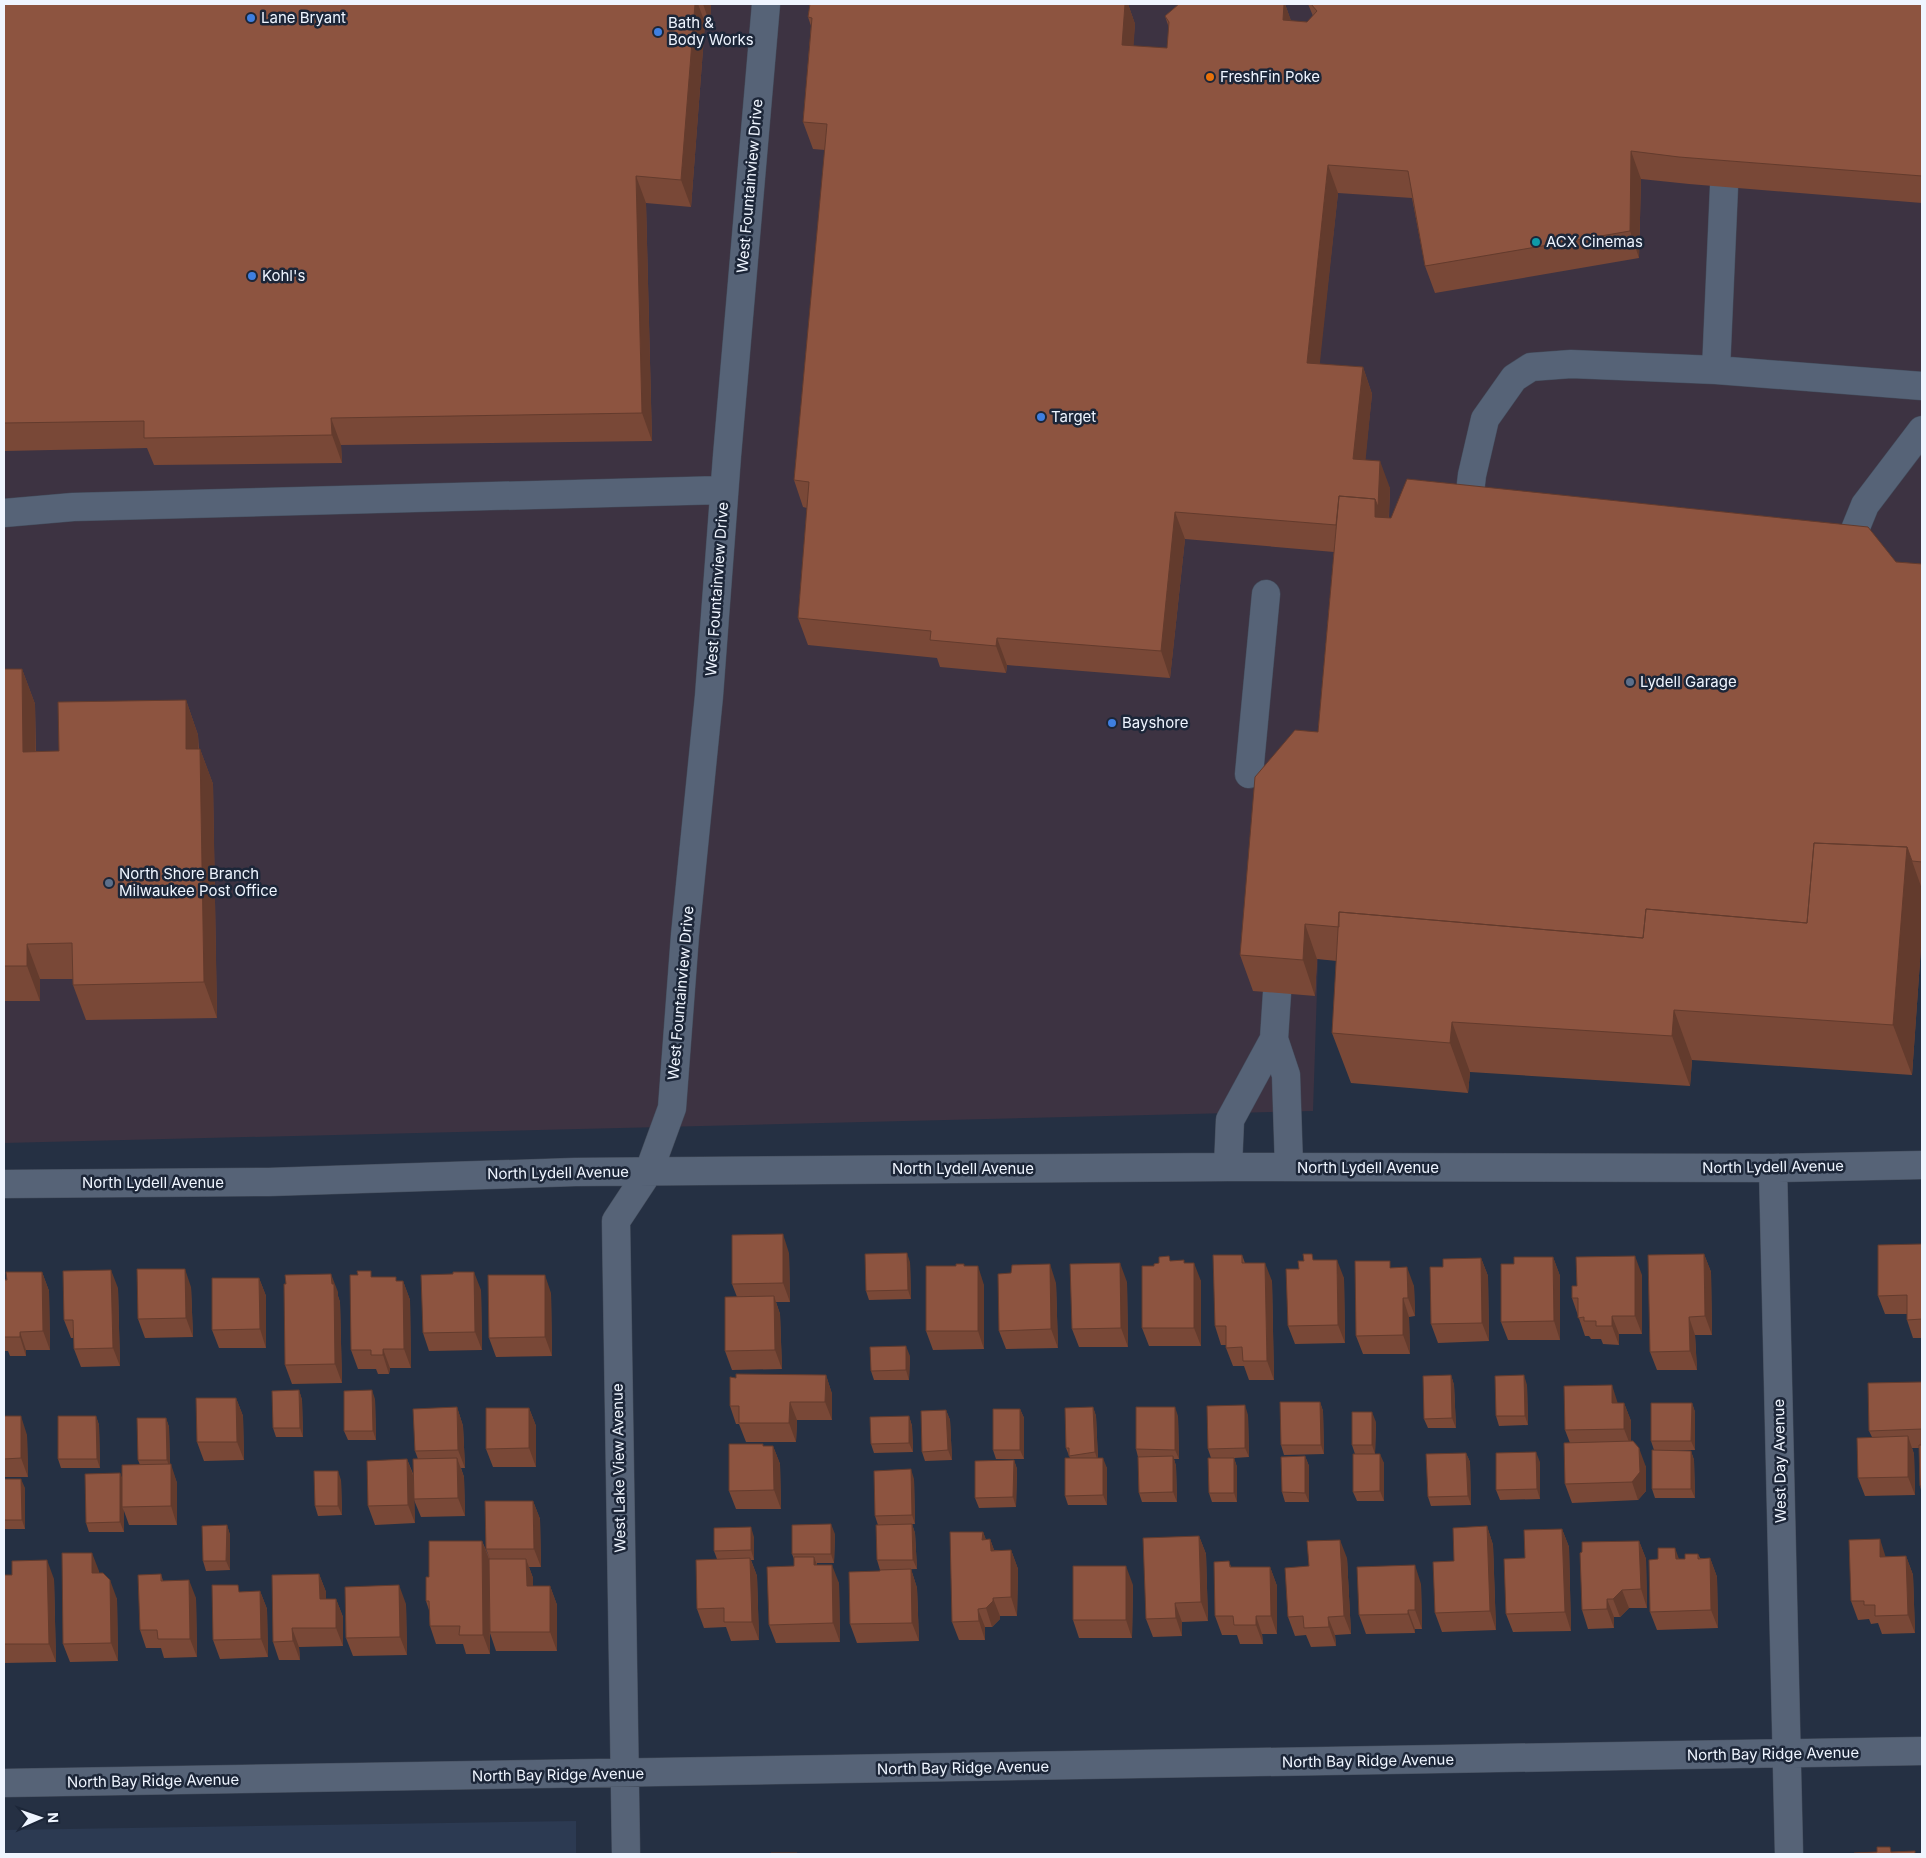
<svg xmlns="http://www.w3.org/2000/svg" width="1926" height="1858" font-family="Inter,sans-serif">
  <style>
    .commercial { fill: #3d3342 }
    .built { fill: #2c3a52 }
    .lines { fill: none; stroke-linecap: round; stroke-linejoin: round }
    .minor-casing { stroke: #444d5c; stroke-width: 29 }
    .minor { stroke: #566377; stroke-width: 28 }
    .wall { fill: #794837 }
    .shaded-wall { fill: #633b2d }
    .building { fill: #8d5440; stroke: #633b2d }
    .shop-dot { fill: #3f7fe0; stroke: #1c2638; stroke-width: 2 }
    .food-dot { fill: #e8710a; stroke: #1c2638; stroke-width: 2 }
    .culture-dot { fill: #0f9aa8; stroke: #1c2638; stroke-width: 2 }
    .service-dot { fill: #5c6f8a; stroke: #1c2638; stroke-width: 2 }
    .labels { text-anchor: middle; stroke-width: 5; stroke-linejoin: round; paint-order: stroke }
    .poi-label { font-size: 15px; fill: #eff5ff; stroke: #1c2638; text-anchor: start }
    .street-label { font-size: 15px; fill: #eff5ff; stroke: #1c2638 }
  </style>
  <rect width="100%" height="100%" fill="#253043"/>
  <path class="commercial" d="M4,4H1922V897L1358,962L1318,959L1313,1111L4,1143Z"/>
  <path class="built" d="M576,1821V1854H4V1830Z"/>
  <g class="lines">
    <g class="minor-casing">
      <path id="minor" d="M1716,370L1724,187
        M4,513L73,507L724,490
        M1467,519L1472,475L1485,419L1514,378L1531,367L1571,364L1716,370L1922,386
        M1843,559L1865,505L1922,430
        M1249,774L1266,594
        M1277,993L1274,1039L1286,1075L1289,1167
        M1228,1167L1230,1120L1274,1039
        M1773,1168L1789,1854
        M4,1184L269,1182L575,1172L1228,1167L1773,1168L1922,1165
        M4,1783L1922,1751
        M626,1854L616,1221L649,1171L672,1108L685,935L709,696L727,456L766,4"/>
    </g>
    <use href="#minor" class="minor"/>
  </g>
  <path class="wall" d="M4,4H711L710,24L705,23L691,207L646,203L652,441L341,445L342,463L154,465L147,448L4,451Z
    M810,4H1128L1135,24L1133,46L1167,48L1169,28L1165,16L1179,4H1285L1291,21L1307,22L1313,16L1308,4H1922V203L1689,184L1641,179L1639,258L1435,293L1425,266L1412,198L1338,193L1319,364L1363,367L1372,394L1365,460L1390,488L1389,518L1922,564V933L1912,1075L1692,1060L1690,1086L1470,1072L1468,1093L1351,1083L1332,1033L1337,961L1317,959L1315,996L1253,991L1240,955L1318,732L1334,552L1185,539L1170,678L1007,665L1006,673L940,667L937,658L808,645L798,618L807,508L803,507L794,480L825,150L813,149L803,122L811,26L808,17Z
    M4,669H22L35,704L36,751H59L186,700L198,735L199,749H200L213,784L217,1018L86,1020L73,985V979H40V1001H4Z
    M1922,1244V1338H1913L1907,1320V1314H1885L1878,1296Z
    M789,1253L790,1302H776L780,1314L782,1369L732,1370L725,1351L737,1297L732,1284Z
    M1704,1254L1711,1272L1712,1335H1695L1697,1370H1657L1650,1352Z
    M1242,1255L1245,1263L1272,1281L1274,1380H1249L1244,1366H1233L1226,1348V1345H1221L1215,1326Z
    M1553,1257L1560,1276V1340H1508L1501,1322L1514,1264Z
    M1481,1258L1488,1276L1489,1341L1438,1343L1431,1324Z
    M1315,1260L1344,1278L1345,1343L1295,1344L1288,1326L1299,1269Z
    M1171,1261L1185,1263L1201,1281V1346H1149L1142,1328L1154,1266L1159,1263Z
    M910,1262L911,1299L869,1300L866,1291Z
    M964,1266L984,1285V1349L933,1350L926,1331Z
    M1393,1268L1414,1286L1415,1316L1409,1317L1410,1354H1363L1356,1336Z
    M42,1272L49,1291L50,1350H26V1356H10L8,1351H4V1280Z
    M1011,1273L1056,1283L1058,1348L1006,1349L999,1331Z
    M1642,1275V1334H1619V1345L1603,1344L1601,1339H1591L1589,1336H1585L1572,1298L1577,1286Z
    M373,1277L397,1281H403L410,1300L411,1368H390L389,1374H378L376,1369H358L351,1350Z
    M259,1278L266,1296V1348H219L212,1330Z
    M1127,1282L1128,1347H1079L1072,1329Z
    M191,1287L193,1337L145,1338L138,1319Z
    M118,1288L120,1366L81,1367L74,1349V1338H71L64,1320Z
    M481,1290L482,1350L429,1351L423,1333Z
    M338,1292V1296L340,1302L342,1383L292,1384L285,1365Z
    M551,1293L552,1356L496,1357L489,1338Z
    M910,1356L909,1380H874L871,1371Z
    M826,1375L832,1394V1420H797L796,1442H746L739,1424H736L730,1406L736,1378Z
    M1451,1375L1454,1385L1456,1428H1428L1424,1419Z
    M1922,1382V1494L1920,1486L1919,1448H1912L1914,1454L1915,1495L1865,1496L1858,1478L1872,1437L1869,1431Z
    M1527,1385L1528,1425L1499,1426L1496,1416Z
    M299,1390L302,1400L303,1437H276L273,1428Z
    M236,1398L243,1416L244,1460L204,1461L197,1442Z
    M375,1399L376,1440H348L344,1431Z
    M1320,1402L1323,1411L1324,1454L1284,1455L1281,1445Z
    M1618,1403H1624L1631,1421V1441L1646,1467V1491L1638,1500L1572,1503L1565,1484L1570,1443L1565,1430Z
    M1692,1403L1695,1412V1450H1660L1691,1451L1694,1460L1695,1498H1655L1652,1489L1654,1450L1651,1441Z
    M457,1407L463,1426L465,1468H461L464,1477L465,1516L421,1517L414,1500L415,1523L375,1525L368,1506L407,1459L414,1476L418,1459L415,1451Z
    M1093,1407L1096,1416L1098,1458L1107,1468V1505H1068L1065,1496L1070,1458L1066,1448Z
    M529,1408L536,1426V1467H493L486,1449Z
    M1020,1409L1024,1418V1459H996L993,1450Z
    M946,1410L950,1420L952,1460L925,1461L922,1452Z
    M1248,1415L1249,1457L1234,1458L1237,1467V1502H1212L1209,1493L1211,1458L1208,1449Z
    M4,1416L27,1435L28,1477H4Z
    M96,1416L99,1425L100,1468H61L58,1459Z
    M909,1416L912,1426L913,1452L874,1453L871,1444Z
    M1178,1416L1179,1459H1174L1176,1466L1177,1502H1142L1139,1493L1138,1457L1136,1449Z
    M166,1418L169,1427L170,1464L177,1483V1525H129L124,1511V1532H89L86,1523L120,1473L122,1478L140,1465L138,1460Z
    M1376,1422L1375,1454L1384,1463V1501H1357L1353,1492L1355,1454L1352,1445Z
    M764,1446H773L780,1464L781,1509H736L729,1491Z
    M1466,1453L1470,1462L1471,1505L1431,1506L1428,1497Z
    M1305,1456L1309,1466V1502H1285L1282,1492Z
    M1014,1460L1017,1469L1016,1507L979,1508L975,1498Z
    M1540,1462V1499L1500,1500L1496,1490Z
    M4,1479L25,1488V1529H4Z
    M914,1479L915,1524H912L915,1533L917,1569L880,1570L877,1560L878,1525L875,1516Z
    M341,1480L342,1515L318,1516L315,1506Z
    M533,1501L540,1519L541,1567H529L533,1578V1586H550L557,1605V1651H496L490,1633V1654H466L463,1644H436L430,1626L429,1610L426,1601L429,1577L482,1541L490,1559L486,1549Z
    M227,1525L230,1535V1570L206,1571L203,1561Z
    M1487,1526L1493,1545L1496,1630L1442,1632L1435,1613L1454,1561Z
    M1562,1529L1569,1547L1571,1631L1513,1632L1506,1614L1525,1558Z
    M983,1532L986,1540L990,1539L994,1550H1011L1018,1569L1017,1616H1000V1619L992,1627H985V1640H959L952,1622Z
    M835,1534L834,1563H817V1565L839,1583L840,1642L776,1643L769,1625L794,1566V1559L792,1554Z
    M1199,1536L1206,1554L1208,1621L1182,1622V1636L1153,1637L1146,1619Z
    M754,1537V1560H751L757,1576L759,1640L731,1641L726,1627L704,1628L697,1609L717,1559L714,1551Z
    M1639,1541L1646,1559L1647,1608H1629L1620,1617H1614V1628L1588,1629L1582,1610Z
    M1698,1554L1700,1558H1710L1717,1577L1718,1628L1657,1630L1650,1612L1679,1559H1685Z
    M1906,1556L1913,1575L1915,1633L1882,1634L1878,1623L1871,1624L1869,1619L1858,1620L1851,1601L1886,1557Z
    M1347,1558L1351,1634L1335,1635L1336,1646L1311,1647L1306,1635L1295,1636L1288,1617L1309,1566Z
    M1229,1561L1231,1567H1270L1277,1586V1634H1262L1263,1644H1240L1237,1635H1222L1215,1616Z
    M911,1569L917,1588L919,1641L857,1643L850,1624L880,1571Z
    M99,1571V1573L117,1599L118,1661L70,1662L63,1644Z
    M161,1574L163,1581L196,1598L197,1657L164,1658L161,1648H146L140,1630Z
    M319,1574L326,1592V1599H336L343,1617V1646L299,1647L300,1660H279L273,1642Z
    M4,1575H12L54,1579L56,1662L4,1663Z
    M1421,1584L1422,1629H1415V1633L1366,1634L1359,1615Z
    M1133,1585L1132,1638H1079L1073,1620Z
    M260,1591L267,1609L268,1657L220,1659L213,1640L241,1592Z
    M406,1604L407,1655L353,1656L346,1638Z"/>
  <path class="shaded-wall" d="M695,4H698L705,23L691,207L681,180Z
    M703,4H711L710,24Z
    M1125,4H1128L1135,24L1132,72L1122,45Z
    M1284,4H1285L1294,29L1283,20Z
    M1631,151L1641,179L1639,258L1630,231Z
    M1328,165L1338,193L1317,390L1307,363Z
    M636,176L646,203L652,441L642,413Z
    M1363,367L1372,394L1363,486L1353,459Z
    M331,418L341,445L342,463L332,435Z
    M1380,461L1390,488L1388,534L1375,517V499Z
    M1175,512L1185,539L1170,678L1161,651Z
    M997,638L1007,665L1006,673L996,646Z
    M22,669L35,704L36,787L23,752Z
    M186,700L198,735L199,785L186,749Z
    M200,749L213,784L217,1018L204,982Z
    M1907,847L1922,889V933L1912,1075L1893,1025Z
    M1305,924L1317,959L1315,996L1303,960Z
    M27,944L40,979V1001L27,966Z
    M1674,1010L1692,1060L1690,1086L1672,1036Z
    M1452,1022L1470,1072L1468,1093L1450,1043Z
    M783,1234L789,1253L790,1302L783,1283Z
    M907,1253L910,1262L911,1299L908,1290Z
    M1704,1254L1711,1272L1712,1335L1705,1316Z
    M1635,1256L1642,1275V1334L1635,1316Z
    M1553,1257L1560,1276V1340L1554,1321Z
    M1481,1258L1488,1276L1489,1341L1482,1323Z
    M1337,1260L1344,1278L1345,1343L1338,1325Z
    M1120,1263L1127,1282L1128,1347L1121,1328Z
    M1194,1263L1201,1281V1346L1194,1328Z
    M1265,1263L1272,1281L1274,1380L1267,1361Z
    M1050,1264L1056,1283L1058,1348L1051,1329Z
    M978,1266L984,1285V1349L978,1331Z
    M1407,1267L1414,1286L1415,1316L1408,1298Z
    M185,1269L191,1287L193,1337L186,1318Z
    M111,1270L118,1288L120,1366L113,1348Z
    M42,1272L49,1291L50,1350L43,1331Z
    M474,1272L481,1290L482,1350L475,1332Z
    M331,1274L338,1292V1296L340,1302L342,1383L335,1364Z
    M545,1275L551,1293L552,1356L545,1337Z
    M259,1278L266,1296V1348L260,1329Z
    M403,1281L410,1300L411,1368L404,1349Z
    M774,1296L780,1314L782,1369L775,1350Z
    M1403,1298L1409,1317L1410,1354L1403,1335Z
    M1612,1316L1619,1334V1345L1612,1326Z
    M1689,1317L1695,1335L1697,1370L1690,1351Z
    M20,1332L26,1350V1356L20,1337Z
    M906,1346L910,1356L909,1380L906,1370Z
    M383,1349L390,1368L389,1374L383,1355Z
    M826,1375L832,1394V1420L825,1402Z
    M1451,1375L1454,1385L1456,1428L1452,1418Z
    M1524,1375L1527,1385L1528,1425L1525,1416Z
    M1612,1385L1618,1404L1612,1403Z
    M299,1390L302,1400L303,1437L300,1428Z
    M372,1390L375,1399L376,1440L373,1431Z
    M236,1398L243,1416L244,1460L237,1442Z
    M790,1402L797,1420L796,1442L789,1423Z
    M1320,1402L1323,1411L1324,1454L1321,1445Z
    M1624,1403L1631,1421V1447L1624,1429Z
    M1692,1403L1695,1412V1450L1691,1441Z
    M1245,1405L1248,1415L1249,1457L1245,1448Z
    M457,1407L463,1426L465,1468L458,1450Z
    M1093,1407L1096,1416L1098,1462L1095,1452Z
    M1175,1407L1178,1416L1179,1459L1175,1450Z
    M529,1408L536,1426V1467L529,1448Z
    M1020,1409L1024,1418V1459L1020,1450Z
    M946,1410L950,1420L952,1460L948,1450Z
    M1372,1412L1376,1422L1375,1454L1372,1445Z
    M21,1416L27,1435L28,1477L21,1458Z
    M96,1416L99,1425L100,1468L97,1459Z
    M909,1416L912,1426L913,1452L909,1443Z
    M166,1418L169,1427L170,1469L167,1460Z
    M1908,1436L1914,1454L1915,1495L1908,1477Z
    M773,1446L780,1464L781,1509L774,1490Z
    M1639,1448L1646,1467V1491L1638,1500L1632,1482Z
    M1691,1451L1694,1460L1695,1498L1691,1489Z
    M1536,1452L1540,1462V1499L1537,1489Z
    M1466,1453L1470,1462L1471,1505L1468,1496Z
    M1380,1454L1384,1463V1501L1380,1491Z
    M1173,1456L1176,1466L1177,1502L1173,1492Z
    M1305,1456L1309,1466V1502L1305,1493Z
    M457,1458L464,1477L465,1516L458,1498Z
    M1103,1458L1107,1468V1505L1103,1495Z
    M1234,1458L1237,1467V1502L1234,1493Z
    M407,1459L414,1478L415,1523L408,1505Z
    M1014,1460L1017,1469L1016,1507L1013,1497Z
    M171,1464L177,1483V1525L171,1506Z
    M911,1469L914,1479L915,1524L912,1515Z
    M338,1471L341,1480L342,1515L338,1506Z
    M120,1473L123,1482L122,1507L124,1511V1532L120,1522Z
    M21,1479L25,1488V1529L22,1520Z
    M533,1501L540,1519L541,1567L534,1549Z
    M831,1524L835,1534L834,1563L831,1554Z
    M912,1524L915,1533L917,1569L913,1560Z
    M227,1525L230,1535V1570L226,1561Z
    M1487,1526L1493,1545L1496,1630L1490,1611Z
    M751,1527L754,1537V1560L751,1550Z
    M1562,1529L1569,1547L1571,1631L1565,1612Z
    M983,1532L990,1550L982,1540Z
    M1199,1536L1206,1554L1208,1621L1201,1602Z
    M990,1539L997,1558L991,1551Z
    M1880,1539L1886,1558L1880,1557Z
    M1340,1540L1347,1558L1351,1634L1344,1616Z
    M482,1541L489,1559L490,1654L483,1635Z
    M1639,1541L1646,1559L1647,1608L1641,1589Z
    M1675,1548L1682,1567L1676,1559Z
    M1011,1550L1018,1569L1017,1616L1011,1597Z
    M92,1553L99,1571V1592L92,1573Z
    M1906,1556L1913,1575L1915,1633L1908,1615Z
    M814,1557L821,1576L814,1565Z
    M750,1558L757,1576L759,1640L752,1622Z
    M1710,1558L1717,1577L1718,1628L1711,1610Z
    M526,1559L533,1578V1605L527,1586Z
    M47,1560L54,1579L56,1662L49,1644Z
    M832,1565L839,1583L840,1642L833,1623Z
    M1415,1565L1421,1584L1422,1629L1415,1610Z
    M1126,1566L1133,1585L1132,1638L1126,1620Z
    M1270,1567L1277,1586V1634L1271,1616Z
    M911,1569L917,1588L919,1641L912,1623Z
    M319,1574L326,1592V1617L320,1599Z
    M110,1580L117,1599L118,1661L111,1643Z
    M189,1580L196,1598L197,1657L190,1639Z
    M399,1585L406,1604L407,1655L400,1637Z
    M550,1586L557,1605V1651L550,1632Z
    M1622,1590L1629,1608L1620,1617L1613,1599Z
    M260,1591L267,1609L268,1657L261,1639Z
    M993,1598L1000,1616V1619L992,1627L986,1608Z
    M336,1599L343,1617V1646L336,1628Z
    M1607,1599L1614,1617V1628L1607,1609Z
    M1175,1603L1182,1622V1636L1176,1618Z
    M978,1609L985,1627V1640L979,1621Z
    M1408,1610L1415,1629V1633L1408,1614Z
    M1256,1616L1262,1634L1263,1644L1256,1625Z
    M1328,1617L1335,1635L1336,1646L1329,1627Z
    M292,1628L299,1647L300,1660L293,1641Z"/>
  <path class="building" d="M4,4H695L681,180L636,176L642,413L331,418L332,435L144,438V421L4,423Z
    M810,4H1125L1122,45L1167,48L1169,22L1165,16L1179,4H1284L1283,20L1307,22L1317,11L1311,4H1922V176L1679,157L1631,151L1630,231L1425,266L1408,171L1328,165L1307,363L1363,367L1353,459L1380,461L1378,507L1375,499L1339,496L1336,525L1175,512L1161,651L997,638L996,646L930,640L931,631L798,618L809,482L794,480L827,124L803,122L812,18L808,17Z
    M1407,479L1868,527L1896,562L1922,564V862L1912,861L1907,847L1814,843L1807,923L1646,909L1643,938L1339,912V927L1305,924L1303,960L1240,955L1255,777L1295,730L1318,732L1339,496L1375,499V517L1391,518Z
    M4,669H22L23,752L59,751L58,702L186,700V749H200L204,982L73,985L72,943L27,944V966H4Z
    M1814,843L1907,847L1893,1025L1674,1010L1672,1036L1452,1022L1450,1043L1332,1033L1339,912L1643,938L1646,909L1807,923Z
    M783,1234V1283L732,1284V1235Z
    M1922,1244V1319L1907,1320V1295L1878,1296V1245Z
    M907,1253L908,1290L866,1291L865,1254Z
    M1303,1254H1312L1313,1260H1337L1338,1325L1288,1326L1286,1269H1299L1298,1261H1304Z
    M1704,1254L1705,1316L1689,1317L1690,1351L1650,1352L1648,1255Z
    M1213,1255H1242V1263H1265L1267,1361H1243L1242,1347L1226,1348V1326H1215Z
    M1169,1256L1170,1261L1184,1260V1263H1194V1328H1142V1266H1154V1264L1159,1263V1257Z
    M1635,1256V1316H1612V1326H1596V1321H1584V1317L1578,1318V1298H1572V1286H1577L1576,1257Z
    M1514,1257H1553L1554,1321L1501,1322V1264H1514Z
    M1481,1258L1482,1323L1431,1324L1430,1267H1443V1259Z
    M1355,1261H1390V1268L1407,1267L1408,1298H1403V1335L1356,1336Z
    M1120,1263L1121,1328L1072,1329L1070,1264Z
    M956,1264H964V1266H978V1331H926V1266H956Z
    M1050,1264L1051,1329L999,1331L998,1274L1011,1273L1012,1265Z
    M137,1269H185L186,1318L138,1319Z
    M111,1270L113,1348L74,1349L73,1320H64L63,1271Z
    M357,1271H371V1277H396V1281H403L404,1349H383V1355H371V1350H351L350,1275H358Z
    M6,1272H42L43,1331L20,1332V1337H4V1280H7Z
    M453,1272H474L475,1332L423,1333L421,1275L453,1274Z
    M331,1274L332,1284H334L335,1364L285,1365L284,1284H286L285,1275Z
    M488,1275H545V1337L489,1338Z
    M212,1278H259L260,1329L212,1330Z
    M774,1296L775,1350L725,1351V1297Z
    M906,1346V1370L871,1371L870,1347Z
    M736,1374L826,1375L825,1402H790L789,1423H739V1406H730V1377L736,1378Z
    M1451,1375L1452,1418L1424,1419L1423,1376Z
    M1524,1375L1525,1416H1496L1495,1376Z
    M1922,1382V1429L1869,1431L1868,1383Z
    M1612,1385V1403H1624V1429L1565,1430L1564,1386Z
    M299,1390L300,1428H273L272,1391Z
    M372,1390L373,1431H344V1391Z
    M196,1398H236L237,1442H197Z
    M1280,1402H1320L1321,1445H1281Z
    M1651,1403H1692L1691,1441H1651Z
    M1245,1405V1448L1208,1449L1207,1406Z
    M457,1407L458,1450L415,1451L413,1409Z
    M1093,1407L1095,1452L1069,1456V1448H1066L1065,1408Z
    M1136,1407H1175V1450L1136,1449Z
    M486,1408H529V1448L486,1449Z
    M993,1409H1020V1450H993Z
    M946,1410L948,1450L922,1452L921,1411Z
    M1352,1412H1372V1445H1352Z
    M4,1416H21V1458L4,1459Z
    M58,1416H96L97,1459H58Z
    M909,1416V1443L871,1444L870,1417Z
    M137,1418H166L167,1460H138Z
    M1908,1436V1477L1858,1478L1857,1438Z
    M1633,1441L1639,1448L1640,1472L1632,1482L1565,1484L1564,1443Z
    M729,1444H763V1446H773L774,1490L729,1491Z
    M1919,1445H1922V1486H1920Z
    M1652,1450L1691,1451V1489H1652Z
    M1536,1452L1537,1489L1496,1490V1453Z
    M1466,1453L1468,1496L1428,1497L1426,1454Z
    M1353,1454H1380V1491L1353,1492Z
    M1173,1456V1492L1139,1493L1138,1457Z
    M1305,1456V1493L1282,1492L1281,1457Z
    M457,1458L458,1498L414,1499L413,1459Z
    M1065,1458H1103V1495L1065,1496Z
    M1208,1458H1234V1493H1209Z
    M407,1459L408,1505L368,1506L367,1461Z
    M1014,1460L1013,1497L975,1498V1461Z
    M171,1464V1506L122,1507V1465Z
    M911,1469L912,1515L875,1516L874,1471Z
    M314,1471H338V1506H315Z
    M120,1473V1522L86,1523L85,1474Z
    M4,1479H21L22,1520H4Z
    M485,1501H533L534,1549H486Z
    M831,1524V1554H792V1525Z
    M912,1524L913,1560H877L876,1525Z
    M227,1525L226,1561H203L202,1526Z
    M1487,1526L1490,1611L1435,1613L1433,1562L1454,1561L1453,1528Z
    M751,1527V1550L714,1551V1528Z
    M1562,1529L1565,1612L1506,1614L1504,1559L1525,1558L1524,1530Z
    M950,1532H983L982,1540L990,1539L991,1551L1011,1550V1597L993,1598V1601L986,1608L978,1609L979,1621L952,1622Z
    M1199,1536L1201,1602L1175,1603L1176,1618L1146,1619L1143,1538Z
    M1880,1539V1557L1906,1556L1908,1615L1875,1616V1605H1864V1601H1851L1849,1540Z
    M1340,1540L1344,1616L1328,1617L1329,1627L1304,1628L1303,1616L1288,1617L1285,1568L1309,1566L1307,1541Z
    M429,1541H482L483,1635H459L460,1626H430L429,1601H426V1577H429Z
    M1639,1541L1641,1589L1622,1590L1613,1599H1607V1609L1582,1610L1580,1553L1582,1552V1542Z
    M1658,1548H1675L1676,1559H1685V1554H1698V1559L1710,1558L1711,1610L1650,1612L1649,1560L1658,1559Z
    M62,1553H92V1573H103L110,1580L111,1643L63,1644Z
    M794,1557H814V1565H832L833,1623L769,1625L767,1567L794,1566Z
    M750,1558L752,1622H724V1608L697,1609L696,1560Z
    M489,1559H526L527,1586H550V1632H490Z
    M47,1560L49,1644H4V1575H12V1561Z
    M1229,1561L1230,1567H1270L1271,1616H1256V1625H1234L1233,1616H1215L1214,1562Z
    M1415,1565V1610H1408V1614L1359,1615L1357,1567Z
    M1073,1566H1126V1620H1073Z
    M911,1569L912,1623L850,1624L849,1572L880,1571V1570Z
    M161,1574V1581L189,1580L190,1639H158L157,1630H140L138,1575Z
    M319,1574L320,1599H336V1628H292L293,1641L273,1642L272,1575Z
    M212,1585H238L239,1592L260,1591L261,1639L213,1640Z
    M399,1585L400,1637L346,1638L345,1587Z
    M1877,1847H1890L1891,1852L1915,1851V1854H1854V1853L1877,1852Z
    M771,1853H797V1854H771Z"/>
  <g class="shop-dot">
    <circle cx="251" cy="18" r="5"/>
    <circle cx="658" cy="32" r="5"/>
    <circle cx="252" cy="276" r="5"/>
    <circle cx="1041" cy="417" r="5"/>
    <circle cx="1112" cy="723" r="5"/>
  </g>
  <circle class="food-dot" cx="1210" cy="77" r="5"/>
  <circle class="culture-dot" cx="1536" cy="242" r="5"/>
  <g class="service-dot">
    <circle cx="1630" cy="682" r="5"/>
    <circle cx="109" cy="883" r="5"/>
  </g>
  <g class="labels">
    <g class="poi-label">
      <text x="261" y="23">Lane Bryant</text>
      <text x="668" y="28">Bath &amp;<tspan x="668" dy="17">Body Works</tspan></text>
      <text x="1220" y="82">FreshFin Poke</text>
      <text x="1546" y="247">ACX Cinemas</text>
      <text x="262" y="281">Kohl's</text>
      <text x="1051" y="422">Target</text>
      <text x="1640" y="687">Lydell Garage</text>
      <text x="1122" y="728">Bayshore</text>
      <text x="119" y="879">North Shore Branch<tspan x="119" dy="17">Milwaukee Post Office</tspan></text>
    </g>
    <g class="street-label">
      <text transform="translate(750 186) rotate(-85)" y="5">West Fountainview Drive</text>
      <text transform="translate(717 589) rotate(-86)" y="5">West Fountainview Drive</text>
      <text transform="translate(681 993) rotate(-85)" y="5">West Fountainview Drive</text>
      <text transform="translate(1773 1167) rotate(-1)" y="5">North Lydell Avenue</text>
      <text x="1368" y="1173">North Lydell Avenue</text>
      <text x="963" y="1174">North Lydell Avenue</text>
      <text transform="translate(558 1173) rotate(-1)" y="5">North Lydell Avenue</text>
      <text x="153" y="1188">North Lydell Avenue</text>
      <text transform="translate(1780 1461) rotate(-91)" y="5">West Day Avenue</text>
      <text transform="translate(619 1468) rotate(-91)" y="5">West Lake View Avenue</text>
      <text transform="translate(1773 1754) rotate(-1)" y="5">North Bay Ridge Avenue</text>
      <text transform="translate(1368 1761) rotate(-1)" y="5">North Bay Ridge Avenue</text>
      <text transform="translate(963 1768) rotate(-1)" y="5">North Bay Ridge Avenue</text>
      <text transform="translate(558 1775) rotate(-1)" y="5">North Bay Ridge Avenue</text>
      <text transform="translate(153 1781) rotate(-1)" y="5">North Bay Ridge Avenue</text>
    </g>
  </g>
  <rect width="1926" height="1858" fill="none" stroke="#eff5ff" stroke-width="10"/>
  <g transform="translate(40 1818) rotate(88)" stroke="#1c2638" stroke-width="4" paint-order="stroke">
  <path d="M0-4L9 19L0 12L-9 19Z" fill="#eff5ff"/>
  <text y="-8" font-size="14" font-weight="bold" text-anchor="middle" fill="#eff5ff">N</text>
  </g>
</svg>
